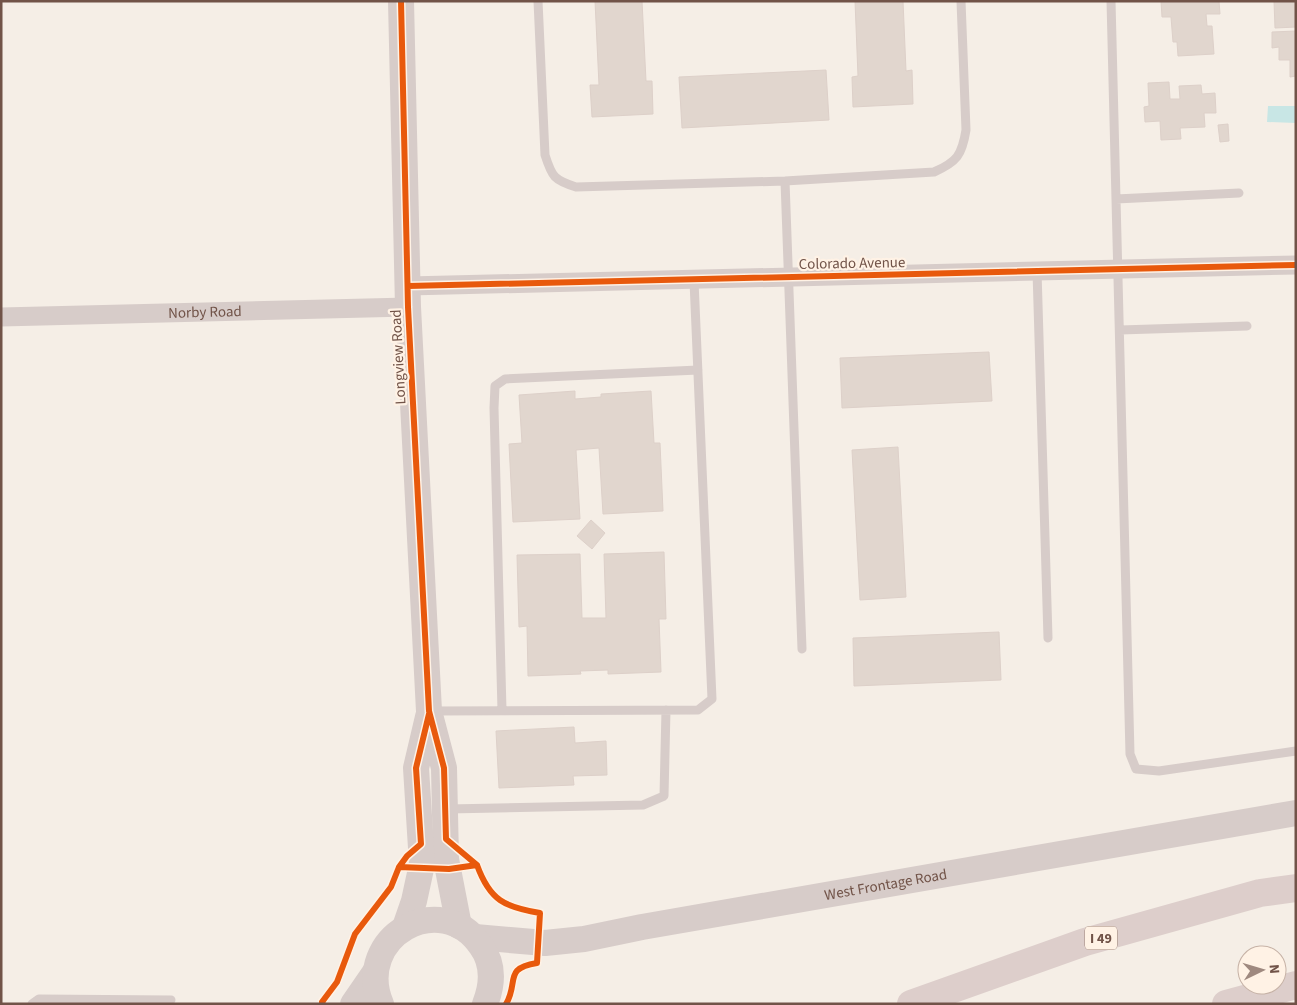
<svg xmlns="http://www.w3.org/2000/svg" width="1297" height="1005" font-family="'Source Sans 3',sans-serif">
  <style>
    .water { fill: #c8e6e5 }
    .building { fill: #e1d6ce; stroke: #ddd0c9 }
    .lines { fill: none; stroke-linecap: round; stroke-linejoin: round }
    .lane { stroke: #d7ccc9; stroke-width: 9 }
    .street { stroke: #d7ccc9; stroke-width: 19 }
    .secondary { stroke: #d7ccc9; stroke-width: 26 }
    .highway { stroke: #ddcecb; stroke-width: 28 }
    .cycleway-casing { stroke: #fff2e5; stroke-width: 9 }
    .cycleway { stroke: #e8590c; stroke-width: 6 }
    .labels { text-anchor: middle; stroke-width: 4.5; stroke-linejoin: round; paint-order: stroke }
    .shield { fill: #fff2e5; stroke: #9c8377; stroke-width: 1 }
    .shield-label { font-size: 14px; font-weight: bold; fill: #715348 }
    .street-label { font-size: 15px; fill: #715348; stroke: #fff2e5 }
  </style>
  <rect width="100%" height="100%" fill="#f5eee6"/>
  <path class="water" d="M1268,106H1296V123L1267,122Z"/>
  <path class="building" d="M595,1H642L646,81H652L653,114L592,117L590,85H599Z
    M855,1H903L906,71L912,70L913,104L853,107L852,77L858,76Z
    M1161,1H1219L1220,14H1206L1207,26H1212L1214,54L1178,56L1177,42H1173L1171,17H1162Z
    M1274,1H1296V27L1275,28Z
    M1296,31V76L1290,77V60H1279V47L1272,48V32Z
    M826,70L829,120L682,128L679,77Z
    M1169,82L1170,99H1180L1179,86L1201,85L1202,94L1215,93L1216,113H1204L1205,127L1180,128L1181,139L1161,140L1160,121L1145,122L1144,107L1149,106L1148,83Z
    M1228,124L1229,141L1220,142L1218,125Z
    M989,352L992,401L842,408L840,358Z
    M575,391V399L601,397V394L651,391L654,443H660L663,511L603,514L599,448L576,450L580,519L513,522L509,444L522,443L519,395Z
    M898,447L906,597L860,600L852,450Z
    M591,520L605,533L592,549L577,536Z
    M664,552L666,619H659L661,672L608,674V670L580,671L581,674L528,676L527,626L519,627L517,555L580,554L582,618H606L604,554Z
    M999,632L1001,680L854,686L853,638Z
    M574,727L575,743L606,741L607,775L573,776L574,785L499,788L496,731Z"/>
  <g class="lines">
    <path class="lane" d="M538,1L545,155C552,177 554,180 576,187L785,181L934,172C957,162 962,155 966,130L961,1
      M1111,1L1130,754L1136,769L1159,771L1296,751
      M785,181L802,649
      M1116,199L1239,193
      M1037,271L1048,638
      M1120,330L1247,326
      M502,710L494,408L495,386L505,379L698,370
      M432,711L698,710L712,699L694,281
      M448,809L643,805L664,796L666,710
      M32,1004L39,999L171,1000"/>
    <g class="street">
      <path d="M408,286L1296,265"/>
      <path id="s1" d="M1,317L408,307"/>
    </g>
    <g class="secondary">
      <path d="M401,1L408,307L429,711L444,768L446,859L459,926"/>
      <path d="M405,927L414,901L422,864L416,768L428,717"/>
      <path id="s2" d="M475,937L545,943L584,939L642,927L1296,813"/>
      <path d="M353,1004L375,972"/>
      <path d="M381,1004C353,937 441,887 481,946C494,964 493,984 485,1004"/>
    </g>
    <path class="highway" d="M911,1004L1085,942L1260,893L1296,888
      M1226,1004L1296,985"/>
    <g class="cycleway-casing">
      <path id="cycleway" d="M401,1L408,307L429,711L444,768L446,839L477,865
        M408,286L1296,265
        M399,867L407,856L421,844L416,768L429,714
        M323,1004L322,1002L337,982L355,934L391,887L399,867L449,869L477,865C490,901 505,907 540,913L537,963C503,968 519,983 506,1004"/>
    </g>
    <use href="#cycleway" class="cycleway"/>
  </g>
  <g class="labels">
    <rect class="shield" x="1085" y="926.5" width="32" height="23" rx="4"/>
    <g class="shield-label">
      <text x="1101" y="943">I 49</text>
    </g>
    <g class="street-label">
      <text transform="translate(852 263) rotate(-1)" y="5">Colorado Avenue</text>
      <text dy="5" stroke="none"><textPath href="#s1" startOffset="204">Norby Road</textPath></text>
      <text transform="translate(398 357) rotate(-93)" y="5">Longview Road</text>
      <text dy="5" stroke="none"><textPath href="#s2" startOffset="416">West Frontage Road</textPath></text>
    </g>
  </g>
  <rect width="1297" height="1005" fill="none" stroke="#715348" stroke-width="5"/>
  <g transform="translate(1262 970) rotate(85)"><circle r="24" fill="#fff2e5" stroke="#c6b2a6"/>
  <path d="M0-4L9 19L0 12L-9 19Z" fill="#9f897f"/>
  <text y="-8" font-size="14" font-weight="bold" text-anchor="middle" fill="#715348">N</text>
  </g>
</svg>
